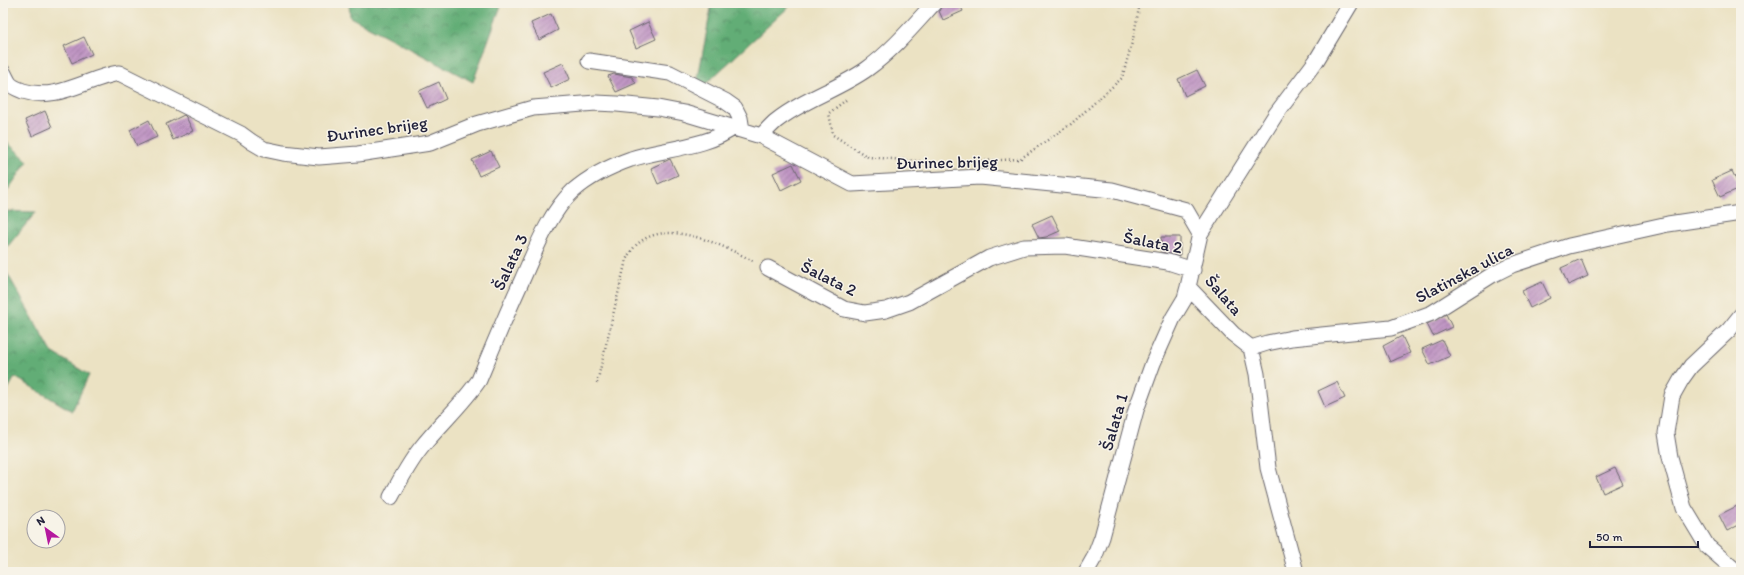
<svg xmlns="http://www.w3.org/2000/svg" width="1744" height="575" font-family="Itim,sans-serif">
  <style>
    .forest { fill: url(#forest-crowns); stroke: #426858 }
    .building { fill: url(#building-hatch) }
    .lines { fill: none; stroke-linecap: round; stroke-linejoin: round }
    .street-casing { stroke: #68656b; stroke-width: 17 }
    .path { stroke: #68656b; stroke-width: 2.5; stroke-dasharray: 1 3; stroke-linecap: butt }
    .street { stroke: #fff; stroke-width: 15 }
    .labels { text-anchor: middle; stroke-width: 3; stroke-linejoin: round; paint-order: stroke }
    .street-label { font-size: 17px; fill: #22223b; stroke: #f7f3e8 }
  </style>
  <defs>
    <pattern id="forest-crowns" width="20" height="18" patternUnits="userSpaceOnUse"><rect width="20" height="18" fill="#62ad76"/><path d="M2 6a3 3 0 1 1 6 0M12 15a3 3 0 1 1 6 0" fill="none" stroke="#508c62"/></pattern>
    <pattern id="building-hatch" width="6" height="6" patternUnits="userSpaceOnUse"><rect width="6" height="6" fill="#bf94c3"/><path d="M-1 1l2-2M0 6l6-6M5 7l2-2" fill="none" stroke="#9b78a0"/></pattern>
  </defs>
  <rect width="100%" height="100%" fill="#f7f3e8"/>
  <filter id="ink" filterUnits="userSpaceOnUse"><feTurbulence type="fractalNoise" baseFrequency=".025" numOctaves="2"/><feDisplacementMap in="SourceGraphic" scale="8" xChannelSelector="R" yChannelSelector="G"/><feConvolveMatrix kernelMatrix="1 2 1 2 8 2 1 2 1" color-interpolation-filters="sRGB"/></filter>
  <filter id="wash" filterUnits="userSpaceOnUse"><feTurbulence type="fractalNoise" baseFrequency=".012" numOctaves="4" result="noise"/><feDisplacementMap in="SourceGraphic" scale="16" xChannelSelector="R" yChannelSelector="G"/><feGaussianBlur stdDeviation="0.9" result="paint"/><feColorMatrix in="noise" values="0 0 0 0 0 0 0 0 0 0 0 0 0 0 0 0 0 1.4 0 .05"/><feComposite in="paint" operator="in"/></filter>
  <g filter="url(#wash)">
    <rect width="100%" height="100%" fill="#ebe2c3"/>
    <path class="forest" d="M349,3H502L473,82L350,17Z
      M712,3H793L695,94Z
      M3,139L28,161L3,197Z
      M3,211L36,212L3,252Z
      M3,266L52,352L89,375L72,411L15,377L3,398Z"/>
    <g id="blocks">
      <path class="building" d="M943,3H959L963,11L943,20L939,11Z
        M551,14L558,30L539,40L531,23Z
        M648,22L656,39L636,48L629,31Z
        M84,37L92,54L72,63L64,46Z
        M563,63L570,79L551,88L543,72Z
        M1197,70L1205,86L1185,96L1178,79Z
        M614,74L632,77L636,83L616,92L608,76Z
        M439,82L446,99L427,108L419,91Z
        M45,111L52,127L32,136L25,120Z
        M184,115L186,117L193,131L173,140L166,124Z
        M149,120L157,137L137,146L130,130Z
        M491,151L499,167L479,176L472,160Z
        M670,159L678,175L658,184L651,168Z
        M793,164L801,180L781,190L773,173Z
        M1732,171L1740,188L1720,197L1712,180Z
        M1052,215L1060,231L1046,237L1039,238L1032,224Z
        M1161,237H1180V256L1161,252Z
        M1581,259L1588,276L1568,285L1561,268Z
        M1542,282L1550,298L1530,308L1522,291Z
        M1446,314L1452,327L1433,336L1427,324Z
        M1402,336L1410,353L1390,362L1383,346Z
        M1442,340L1450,356L1430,365L1422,349Z
        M1337,382L1345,398L1325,407L1318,391Z
        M1615,468L1623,484L1603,493L1596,477Z
        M1741,504V524L1727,531L1719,515Z"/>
    </g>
  </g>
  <g filter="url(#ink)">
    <use href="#blocks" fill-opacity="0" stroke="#68656b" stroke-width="1"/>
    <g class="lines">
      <g class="street-casing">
        <path id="street" d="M589,61L670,73L725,101L735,108L740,118L742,130
          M3,72C5,75 7,80 9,83C12,87 18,89 23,91C57,102 87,78 119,73L241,134L252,142L264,149L283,153L319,157L358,154L430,143L477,124L533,108L596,103L617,104L658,108L684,113L761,136L852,184L980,177L1112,190L1186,210L1200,234
          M761,136C766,131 771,125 776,121C802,100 839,89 867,69C892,51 913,26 934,3
          M768,268L844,309L865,313L886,310L909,302L989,258L1024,247L1065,246L1168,262L1193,270
          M1251,348L1267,343L1292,338L1391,328L1432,313L1492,275L1512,265L1569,246L1668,224L1741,213
          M391,497C400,480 409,463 421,448C440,424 462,405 479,380C493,346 507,313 522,280C535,251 549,213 573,191C589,177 611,166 631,159C662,149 709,147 734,127
          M1086,572L1094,558L1102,537L1136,410L1153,363L1173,318L1185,298L1188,287
          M1296,572L1268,468L1257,374L1251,348L1233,334L1188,287L1200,234L1276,114L1316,61L1351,3
          M1737,572L1707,546L1684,508L1670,457L1666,433L1672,396L1681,380L1691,366L1729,330L1741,315"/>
      </g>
      <path class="path" d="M1656,5L1668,3
        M846,100L829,113L833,135L868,157L942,163
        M981,161L1020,159L1071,124L1122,78L1133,39L1140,3
        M597,383L626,260C650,208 720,244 755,262"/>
      <use href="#street" class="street"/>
    </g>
  </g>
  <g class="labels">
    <g class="street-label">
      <text transform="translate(377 129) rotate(-8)" y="6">Đurinec brijeg</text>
      <text transform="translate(947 162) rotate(-1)" y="6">Đurinec brijeg</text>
      <text transform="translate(1153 242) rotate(11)" y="6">Šalata 2</text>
      <text transform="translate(510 262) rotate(-65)" y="6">Šalata 3</text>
      <text transform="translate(1464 273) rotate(-28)" y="6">Slatinska ulica</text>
      <text transform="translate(829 278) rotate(26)" y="6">Šalata 2</text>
      <text transform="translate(1224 295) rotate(49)" y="6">Šalata</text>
      <text transform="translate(1114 422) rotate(-74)" y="6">Šalata 1</text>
    </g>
  </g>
  <rect width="1744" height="575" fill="none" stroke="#f7f3e8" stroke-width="16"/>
  <g transform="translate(46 529) rotate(327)"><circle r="19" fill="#f7f3e8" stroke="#a29fa3"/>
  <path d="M0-3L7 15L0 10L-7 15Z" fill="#b5179e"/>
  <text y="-6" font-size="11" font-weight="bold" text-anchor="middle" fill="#22223b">N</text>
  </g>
  <path d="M1590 541v6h108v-6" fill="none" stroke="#22223b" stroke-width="2"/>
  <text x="1596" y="541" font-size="12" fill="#22223b" stroke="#f7f3e8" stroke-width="3" paint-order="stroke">50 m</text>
</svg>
